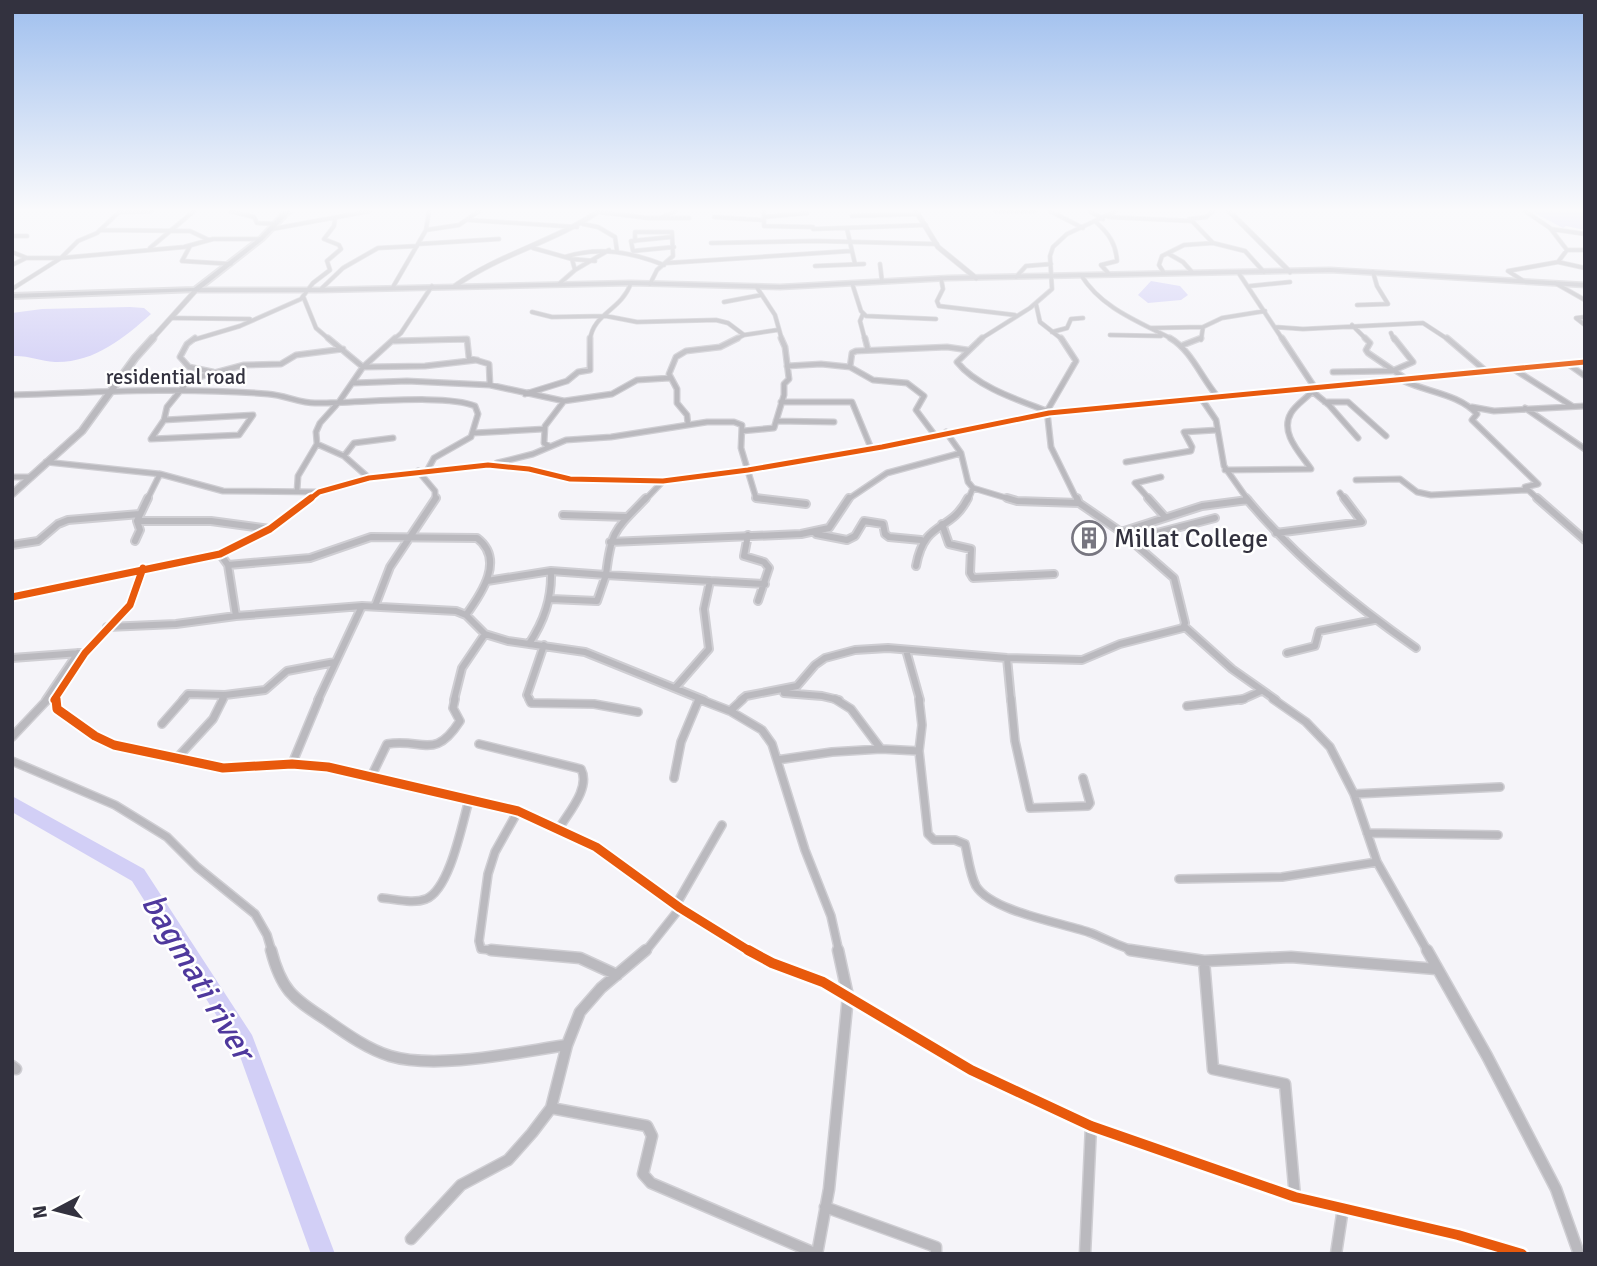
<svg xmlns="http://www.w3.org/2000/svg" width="1597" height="1266" font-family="Signika,sans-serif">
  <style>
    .water { fill: #d2cff6 }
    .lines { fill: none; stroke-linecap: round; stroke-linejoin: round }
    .river { fill: #d2cff6; fill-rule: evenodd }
    .minor-far4-casing { stroke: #cfced3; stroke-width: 5 }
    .minor-far3-casing { stroke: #cfced3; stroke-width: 7 }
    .minor-far2-casing { stroke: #cfced3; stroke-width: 10 }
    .minor-far1-casing { stroke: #cfced3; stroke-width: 10 }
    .minor-casing { stroke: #cfced3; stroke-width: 13 }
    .tertiary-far1-casing { stroke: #cfced3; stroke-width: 6 }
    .tertiary-casing { stroke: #cfced3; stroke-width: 9 }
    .secondary-casing { stroke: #cfced3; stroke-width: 3 }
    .primary-casing { stroke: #cfced3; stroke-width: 4 }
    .minor-far4 { stroke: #bab9be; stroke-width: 3.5 }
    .minor-far3 { stroke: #bab9be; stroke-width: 4.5 }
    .minor-far2 { stroke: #bab9be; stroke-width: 6 }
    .minor-far1 { stroke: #bab9be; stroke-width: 7 }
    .minor { stroke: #bab9be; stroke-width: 10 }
    .tertiary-far1 { stroke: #bab9be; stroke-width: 4.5 }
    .tertiary { stroke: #bab9be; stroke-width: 6 }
    .secondary { fill: #b9b8be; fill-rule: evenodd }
    .primary { fill: #b2b2b8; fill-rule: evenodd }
    .cycleway-far3-casing { stroke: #fff; stroke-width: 9 }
    .cycleway-far2-casing { stroke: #fff; stroke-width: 11 }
    .cycleway-far1-casing { stroke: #fff; stroke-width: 13 }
    .cycleway-casing { stroke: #fff; stroke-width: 15 }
    .cycleway-far3 { stroke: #e8590c; stroke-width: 5 }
    .cycleway-far2 { stroke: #e8590c; stroke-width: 7 }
    .cycleway-far1 { stroke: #e8590c; stroke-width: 9 }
    .cycleway { stroke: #e8590c; stroke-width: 10 }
    .labels { text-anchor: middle; stroke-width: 5; stroke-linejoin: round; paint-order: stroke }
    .far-street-label { font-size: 21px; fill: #33323f; stroke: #fff }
    .poi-label { font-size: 26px; fill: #33323f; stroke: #fff; text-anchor: start }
    .near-water-label { font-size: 33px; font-style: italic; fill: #4f399d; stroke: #fff }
  </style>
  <rect width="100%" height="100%" fill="#f5f4f9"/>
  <path class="water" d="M1531,211H1585V230L1566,226L1563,228Z
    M1151,281L1180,286L1188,295L1181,300L1148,303L1138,295Z
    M130,307L144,308L151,314C124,338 94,363 55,362C40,361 28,355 12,356V313L42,309Z"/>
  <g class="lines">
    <path class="river" d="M12,796L144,869L252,1035L335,1254H311L237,1048L132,881L12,812Z"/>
    <g class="minor-far4-casing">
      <path id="minor-far4" d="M230,211L254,217L257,223L276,224
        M764,211V226L813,227
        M995,211H1036
        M1050,211L1083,228
        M1090,211L1103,219
        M1525,211L1550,228L1567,250
        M119,212L152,211
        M599,212L648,218H689
        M852,216L918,214
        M662,217L676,211
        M714,217L763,220
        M764,217L807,213
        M1108,217L1192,221L1213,243L1245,251L1264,272
        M1189,219L1206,217L1213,211
        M469,220L577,227
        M1097,223C1109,234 1116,244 1117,261L1101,265L1109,274
        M583,224L598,227L615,237L617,251
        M272,229L370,211
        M813,229L926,225
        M847,229L855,264
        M1551,229L1585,234
        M100,230L190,231L209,240
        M426,230L459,225L479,211
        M12,236H27
        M671,237L631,241L633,251L674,247
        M635,241V232H672L673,256L657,270L650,284
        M711,243L816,241L937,244
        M418,244L499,239
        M190,246L182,261L231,264
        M150,248L194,211
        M533,248L572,259L575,270L559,284
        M12,252L27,258H61L184,247L213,239H261
        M1169,254L1183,262L1192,272
        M565,257C600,246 631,252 664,265
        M572,259L595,261
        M1558,262L1585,268
        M667,263L850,251
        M880,264L882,281
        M12,265L26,258
        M815,266L864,264
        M575,270L609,250
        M1238,272L1283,340
        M1164,273L1159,265L1162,256L1184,245L1213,243
        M1081,275C1102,309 1140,322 1174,340
        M1016,277L1026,266L1051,264
        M941,278L943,289L937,301L939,306L1015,315
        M1522,280L1508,271L1558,262L1567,250H1585
        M852,283L861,311L866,316L936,319
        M1555,283L1585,300
        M756,286L775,315L782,340
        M1250,286L1290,282
        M393,287L426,230L429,211
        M12,289L61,258L78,241L97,233L120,211
        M320,290L343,268L378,248L417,246
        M303,296L316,328L330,340
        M724,302L761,295
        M1036,304L1040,322L1063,340
        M1357,305L1388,304L1377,286L1373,272
        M532,312L552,317L606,316L637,322L716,320L728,323L744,335
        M863,314L860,321L865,340
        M1585,317L1576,318L1585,325
        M171,318L250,319
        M1352,325L1367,340
        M1275,327L1303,329L1423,323L1449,340
        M1151,328L1203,327
        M1052,332L1067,328L1071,319L1083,318
        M1391,333L1394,340
        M1110,335L1161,336
        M193,340L240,326L301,299L313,283L330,270L327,261L341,249L339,245L324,239L334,226L335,219
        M393,340L401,333L432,286
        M436,340H467
        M590,340C593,313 621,311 631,283
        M734,340L744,335L777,330
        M979,340L1030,308L1052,289L1050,256L1053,247L1067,234L1116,211
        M1201,340L1203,327L1222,318L1265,311"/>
    </g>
    <g class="minor-far3-casing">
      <path id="minor-far3" d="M195,338L187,344L180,357L189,367L213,372
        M328,338L363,367L425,366L477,360
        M865,338L868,350
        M982,338L957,362C977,387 1018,400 1047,411
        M1061,338L1076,361L1047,411L1051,447L1077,500
        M1170,338C1191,350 1201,377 1217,396
        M1365,338L1370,343L1366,350L1368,353L1409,381
        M1447,338L1487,372
        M394,341L467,339L469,358L489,364L490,385
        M1183,345L1201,338
        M1568,364L1585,376
        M787,366L821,364L850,367L873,380L907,383L924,396L916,410L934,434
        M850,367L852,353L856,351L947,347L968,350
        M1515,370L1572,406
        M1333,372L1392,371L1413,362L1394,338
        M1404,381C1427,392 1459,394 1477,414L1472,420L1538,484L1525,487L1539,500
        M353,383L407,381L490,385L564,401L545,426L544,443L549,446
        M1313,392L1329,405L1358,438
        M525,394L567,381L578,372L590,370V338
        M12,395C97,392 183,387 268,394C284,395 300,403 315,403C353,404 445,393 475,406L478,414L471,437L434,458L428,469
        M1201,398L1216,420L1224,466L1248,500
        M564,401L612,394L637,380L670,378
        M781,402H852L871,448
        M1325,402H1348L1386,436
        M1472,407L1494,411L1585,406
        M1525,408L1585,449
        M253,415L239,435L151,439L164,420Z
        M164,420L167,407L185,385L199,377L244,365L281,364L296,355L343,349
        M776,421L834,422
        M688,425L687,415L677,403V389L669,374L676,357L686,351L720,347L738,338
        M742,431L774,428L784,395V384L789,379L785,347L781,338
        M946,432L961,453L968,482L973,488L1013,500
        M473,433L544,429
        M317,444L344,456L369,478
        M344,456L354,443L393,438
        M46,462L160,474L223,491L318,492
        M1126,462L1191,451L1192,447L1184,432L1217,430
        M497,463L533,454L566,440L611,437L707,422H734L742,425L741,448L756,498L770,500
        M1225,470L1311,469C1301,454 1279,433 1291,413C1297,403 1308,398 1315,388L1282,338
        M418,471L435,491V500
        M12,477H29
        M1356,480L1400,479L1417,492L1431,495L1528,490
        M297,491L298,476L317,444L316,432L320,423L339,402L363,367L395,338
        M1340,493L1345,500
        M147,500L160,474
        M309,500L319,492L369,478L488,465L529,469L570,479L663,481L748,470L882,447L1049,413L1585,362
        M645,500L663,481
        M847,500L887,473L961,453
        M968,500L973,488
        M1150,500L1135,483L1161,477"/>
    </g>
    <g class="minor-far2-casing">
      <path id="minor-far2" d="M756,498L806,504
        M1077,498L1079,503
        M1148,498L1165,517
        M1246,498C1295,557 1353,604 1416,648
        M1537,498L1585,540
        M563,515L627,517
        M137,521H211L270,529
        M942,524L949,544L971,549L970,573L973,578L1054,574
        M1140,528L1157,533L1215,518
        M1121,532L1202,506L1248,500
        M1276,533L1362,522L1344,498
        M816,534L847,540L855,536L864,521L883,524L885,534L889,537L921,540
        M748,535L744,556L764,562L769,568L758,601
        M135,541L140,530L137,521L148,498
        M610,542L801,534L829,528L849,498
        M12,545L38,541L58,524L68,520L140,514
        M220,554L228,565L236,616L362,606L456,611L466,615L485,634L508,641L585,652L704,700
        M228,565L310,558L371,537L477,538C505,559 482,593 466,615
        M916,566C925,518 950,534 968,498
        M487,581L551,571L606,575C611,530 615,530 646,498
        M710,581L765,584
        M12,597L220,554L270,529L311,498
        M551,599L597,601L606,575L710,581L704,609L709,649L675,688
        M375,606L390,567L436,498
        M1184,626L1232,669L1276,700
        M107,627L176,624L236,616
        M529,644C544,621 552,599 551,571
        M906,650L920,700
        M1287,653L1315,646L1319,631L1374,620
        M12,658L80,653
        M1007,658L1011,700
        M784,693L822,696L839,700
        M46,700L78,653
        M54,700L85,653L130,605L143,568
        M183,700L188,694L225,695L265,690L287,671L335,662
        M222,700L225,695
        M318,700L362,606
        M454,700L462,668L485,634
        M530,700L527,695L544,645
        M741,700L746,696L797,686L815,665L825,658L855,650L888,648L1007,658L1082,660L1120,644L1183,628L1185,623L1174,578L1121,532L1079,503L1017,501L1007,498
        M1241,700L1261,691"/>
    </g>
    <g class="minor-far1-casing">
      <path id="minor-far1" d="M56,699L57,709L95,736L114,745L223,768L292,764L328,767L518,811L596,847L680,908L751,952
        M529,699L531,703L594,704L638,712
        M699,699L730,711L743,699
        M835,699L851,709L881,749L919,751L922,725L919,699
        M1011,699L1015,741L1030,808L1088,806L1090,803L1083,778
        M1273,699L1306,722L1330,747L1354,794L1377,862L1428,952
        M1187,706L1244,699
        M730,711L762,730L772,744L805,850L831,916L839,952
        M162,724L184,699
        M12,737L48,699
        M479,744L581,769C591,788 568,813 558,830
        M919,751L928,834L934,840H955L965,844C968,857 970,875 976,886C992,912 1064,923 1091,933C1109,940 1122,949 1142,952
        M177,758L213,719L223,699
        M777,760L832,752L881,749
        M12,761L115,805L167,837L197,867L255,914L267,935L272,952
        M292,764L319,699
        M371,777L387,744C424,738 434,761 460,721L453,708L455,699
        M674,778L681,742L699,699
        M1354,794L1500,787
        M1367,833L1498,835
        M1179,879L1282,877L1377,862
        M382,898C395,899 413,904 426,899C450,889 462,824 469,800
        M676,905L722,825
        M510,952L481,949L479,941L488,874L495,852L518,811
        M645,952L680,908"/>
    </g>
    <g class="minor-casing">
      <path id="minor" d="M271,950C281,989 292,998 325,1019C345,1033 367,1049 390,1056C437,1070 518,1052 567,1045
        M491,950L580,958L617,975
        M748,950L772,963L823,982L971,1070L1091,1126L1295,1197L1458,1235L1522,1254
        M1130,950L1204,961
        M1427,950L1487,1056L1556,1189L1579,1254
        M12,1066L16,1069
        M551,1108L647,1126L652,1136L643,1174L651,1183L817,1254
        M1295,1197L1285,1084L1213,1069L1204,961L1291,957L1436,969
        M825,1207L936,1247V1254
        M411,1239L461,1185L508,1160L532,1133L551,1108L567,1045L580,1012L601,988L646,950
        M817,1254L829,1189L848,996L838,950
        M1085,1254L1091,1126
        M1336,1254L1343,1208"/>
    </g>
    <g class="tertiary-far1-casing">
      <path id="tertiary-far1" d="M916,211L938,247L976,278
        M1229,211L1290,272
        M455,286C499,254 554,242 599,211
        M151,340L196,290"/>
    </g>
    <g class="tertiary-casing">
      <path id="tertiary" d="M12,494L82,431L135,358L153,338"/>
    </g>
    <g class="secondary-casing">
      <path id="secondary" d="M1330,268L1585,283V287L1330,272L948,280L780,289L631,285L320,292H196L193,290L196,288H320L631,281L780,285L948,276Z"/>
    </g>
    <g class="primary-casing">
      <path id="primary" d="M284,211H291L263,240L198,291L12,298V294L194,288L259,238Z"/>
    </g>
    <use href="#minor-far4" class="minor-far4"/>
    <use href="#minor-far3" class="minor-far3"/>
    <use href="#minor-far2" class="minor-far2"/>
    <use href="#minor-far1" class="minor-far1"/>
    <use href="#minor" class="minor"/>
    <use href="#tertiary-far1" class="tertiary-far1"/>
    <use href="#tertiary" class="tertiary"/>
    <use href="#secondary" class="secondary"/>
    <use href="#primary" class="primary"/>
    <g class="cycleway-far3-casing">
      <path id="cycleway-far3" d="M309,500L319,492L369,478L488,465L529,469L570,479L663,481L748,470L882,447L1049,413L1585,362"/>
    </g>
    <g class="cycleway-far2-casing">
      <path id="cycleway-far2" d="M12,597L220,554L270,529L311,498
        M54,700L85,653L130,605L143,568"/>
    </g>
    <g class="cycleway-far1-casing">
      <path id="cycleway-far1" d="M56,699L57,709L95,736L114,745L223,768L292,764L328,767L518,811L596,847L680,908L751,952"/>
    </g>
    <g class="cycleway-casing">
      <path id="cycleway" d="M748,950L772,963L823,982L971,1070L1091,1126L1295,1197L1458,1235L1522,1254"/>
    </g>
    <use href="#cycleway-far3" class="cycleway-far3"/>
    <use href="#cycleway-far2" class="cycleway-far2"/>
    <use href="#cycleway-far1" class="cycleway-far1"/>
    <use href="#cycleway" class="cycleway"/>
  </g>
  <linearGradient id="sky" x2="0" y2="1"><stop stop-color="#9fbfee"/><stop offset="0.54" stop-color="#fafafc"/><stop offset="1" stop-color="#fafafc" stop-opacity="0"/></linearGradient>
  <rect width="1597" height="389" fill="url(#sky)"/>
  <defs>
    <g id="building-ring" transform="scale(1.75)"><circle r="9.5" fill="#fff" stroke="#777680" stroke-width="1.5"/><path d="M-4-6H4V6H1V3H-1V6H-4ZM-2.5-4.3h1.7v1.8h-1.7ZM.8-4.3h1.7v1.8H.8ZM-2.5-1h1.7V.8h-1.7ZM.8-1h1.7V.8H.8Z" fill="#777680"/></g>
  </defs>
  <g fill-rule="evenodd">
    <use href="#building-ring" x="1089" y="538"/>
  </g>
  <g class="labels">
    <g class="far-street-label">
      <text x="176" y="384">residential road</text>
    </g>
    <g class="poi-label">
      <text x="1114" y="547">Millat College</text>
    </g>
    <g class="near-water-label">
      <text transform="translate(199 976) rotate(59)" y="12">bagmati river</text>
    </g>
  </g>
  <rect width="1597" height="1266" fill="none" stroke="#33323f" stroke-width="28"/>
  <g transform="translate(56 1210) rotate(263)" stroke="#ffffff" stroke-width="5" paint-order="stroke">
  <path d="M0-5L12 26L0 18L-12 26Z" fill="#33323f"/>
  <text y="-10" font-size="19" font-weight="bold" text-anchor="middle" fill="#33323f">N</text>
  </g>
</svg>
